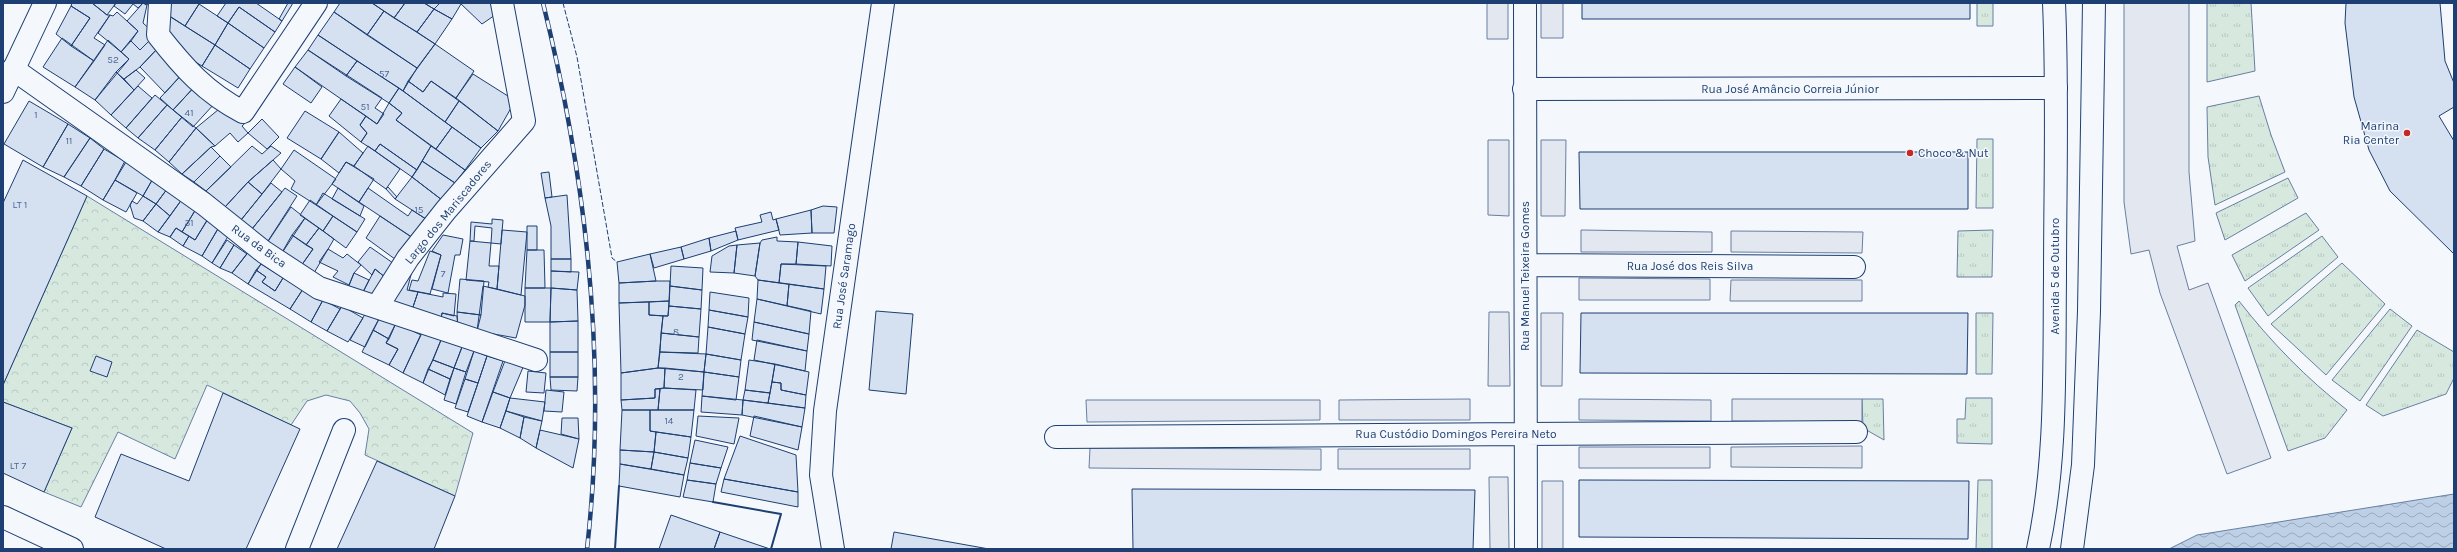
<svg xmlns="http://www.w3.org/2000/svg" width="2457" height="552" font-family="Karla,sans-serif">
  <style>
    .grass { fill: url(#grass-tufts); stroke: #687fa3 }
    .forest { fill: url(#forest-crowns); stroke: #687fa3 }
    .parking { fill: #e3e8f0; stroke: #687fa3 }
    .water { fill: url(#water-waves); stroke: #687fa3 }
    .building { fill: #d5e0f0; stroke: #1d3f73 }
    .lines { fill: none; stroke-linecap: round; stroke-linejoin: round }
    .street-casing { stroke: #1d3f73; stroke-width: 24 }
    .secondary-casing { stroke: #1d3f73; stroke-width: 24 }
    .street { stroke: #f4f7fb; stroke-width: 22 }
    .secondary { stroke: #f4f7fb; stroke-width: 22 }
    .rail-casing { stroke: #1d3f73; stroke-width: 4.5 }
    .rail { stroke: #f4f7fb; stroke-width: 3; stroke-dasharray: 9; stroke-linecap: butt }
    .fence { stroke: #1d3f73; stroke-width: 1; stroke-dasharray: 5 2; stroke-linecap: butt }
    .wall { stroke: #1d3f73; stroke-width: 2 }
    .poi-dot { fill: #c62828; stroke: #f4f7fb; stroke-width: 1.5 }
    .labels { text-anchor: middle; stroke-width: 3; stroke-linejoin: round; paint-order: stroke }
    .number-label { font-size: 10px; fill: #4b6792 }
    .street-label { font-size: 12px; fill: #1d3f73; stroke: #f4f7fb }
    .poi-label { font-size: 12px; fill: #1d3f73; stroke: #f4f7fb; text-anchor: end }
  </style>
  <defs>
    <pattern id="grass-tufts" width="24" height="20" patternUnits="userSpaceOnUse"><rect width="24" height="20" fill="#d7e8df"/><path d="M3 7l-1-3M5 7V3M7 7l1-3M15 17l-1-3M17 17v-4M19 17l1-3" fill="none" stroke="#b8c8c3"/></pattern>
    <pattern id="forest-crowns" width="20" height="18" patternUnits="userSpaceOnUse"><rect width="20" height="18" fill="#d7e8df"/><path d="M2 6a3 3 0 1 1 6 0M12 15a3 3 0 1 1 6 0" fill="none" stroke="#b8c8c3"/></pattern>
    <pattern id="water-waves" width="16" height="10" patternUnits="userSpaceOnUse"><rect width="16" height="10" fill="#bed0e5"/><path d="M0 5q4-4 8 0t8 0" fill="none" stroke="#9aaabe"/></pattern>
  </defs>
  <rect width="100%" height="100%" fill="#f4f7fb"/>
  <path class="grass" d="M1977,3H1993V26H1977Z
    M2207,3H2251L2255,71L2207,82Z
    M2259,96L2271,135L2285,172L2215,205L2208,157L2207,107Z
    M1977,139H1993V208H1976Z
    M2288,178L2298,198L2225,240L2216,213Z
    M2306,213L2319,230L2245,281L2232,255Z
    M1993,230L1992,277H1957L1958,231Z
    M2322,236L2338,257L2268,316L2248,288Z
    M2342,263L2385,304L2326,375L2271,324Z
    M2239,301C2271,342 2306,378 2347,410L2325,438L2288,451L2235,305Z
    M2390,309L2412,326L2360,401L2332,380Z
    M1976,313H1993L1992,374H1976Z
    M2417,330L2454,352V378L2446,394L2383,416L2366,405Z
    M1966,398H1992V444L1957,443V419H1965Z
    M1862,399H1883L1884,440L1863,428Z
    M1978,480H1992V549H1976Z"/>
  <path class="forest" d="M87,196L473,433L455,496L365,455L369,429L360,413L350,401L326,395L307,401L291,425L207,385L175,459L118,432L81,507L44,492L72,428L3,402V385Z"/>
  <path class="parking" d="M1487,3H1508V39H1487Z
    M1541,3H1563V38H1541Z
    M2124,3H2189V172L2195,241L2177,246L2189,290L2208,283L2271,458L2227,474L2160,293L2149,250L2131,254L2124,202Z
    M1488,140H1509V216L1488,215Z
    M1541,140H1566L1565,216H1541Z
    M1581,230L1712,232V252H1581Z
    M1731,231L1863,232L1862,253L1731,252Z
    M1579,278L1710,279V300H1579Z
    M1731,280H1862V301H1730Z
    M1489,312H1509L1510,386H1488Z
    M1541,313H1563L1562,386H1541Z
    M1470,399V420H1339V400Z
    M1579,399L1711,400V421L1579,420Z
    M1732,399H1862V422L1732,421Z
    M1086,400H1320V420L1087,422Z
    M1862,446V468L1731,467V447Z
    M1579,447H1710V468H1579Z
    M1090,448L1321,449V470L1089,468Z
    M1338,449H1470V469H1338Z
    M1489,477H1508L1509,549H1490Z
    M1542,481H1563V549H1542Z"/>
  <path class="water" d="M2454,494V549H2169L2197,535Z"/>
  <path class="building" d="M72,3H92L107,15H110L94,38L105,45L94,61L71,46L90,18L71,6Z
    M92,3H116L107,15Z
    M116,3H132L133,4L125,14L114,6Z
    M132,3H148L147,5L143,3L138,8Z
    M143,3L147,5L143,23L153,32L150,40L140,50L131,41L138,31L127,21Z
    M171,3H198L199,4L185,26L165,13Z
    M226,3H256L282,21L275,32L239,7L228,23L217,16Z
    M288,3H293L282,21L279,19Z
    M340,3H372L384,11L367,35L334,12Z
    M372,3H405L394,18Z
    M405,3H424L434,9L417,32L394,18Z
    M424,3H440L434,9Z
    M440,3H460L461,4L452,19L434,9Z
    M460,3H492L498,13L482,24Z
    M1582,3H1970V19H1582Z
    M2346,3H2440L2445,61L2454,83V107L2439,116L2454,141V254L2390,191L2369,150L2354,97L2345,23Z
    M199,4L228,23L215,45L185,26Z
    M71,6L90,18L71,46L56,34Z
    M239,7L275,32L264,48L228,23Z
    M434,9L452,19L435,44L417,32Z
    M384,11L435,44L417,68L367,35Z
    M117,12L138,31L121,52L98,33L110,15L113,16Z
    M334,12L417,68L403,91L318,35Z
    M169,16L215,45L202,66L184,55L165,25Z
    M228,23L264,48L250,69L215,45Z
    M318,35L357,61L346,76L308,50Z
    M62,38L94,61L75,87L43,67Z
    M108,40L129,59L95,100L75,87Z
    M150,40L158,48L140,67L124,79L116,72L129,59L121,52L131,41L140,50Z
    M435,44L474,71L456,98L431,81L423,92L408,81Z
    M215,45L250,69L238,88L202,66Z
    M158,48L184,72L165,93L140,67Z
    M308,50L382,98L375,108L384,114L377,124L295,67Z
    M357,61L399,88L389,103L346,76Z
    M295,67L322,87L311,103L283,84Z
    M136,70L145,78L134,90L124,79Z
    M116,72L134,90L111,115L95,100Z
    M184,72L197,84L173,110L160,98Z
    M473,74L511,98V108L498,131L456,98Z
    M408,81L423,92L431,81L459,101L445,122L403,91Z
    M197,84L215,103L193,127L173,110Z
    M138,86L152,98L126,128L111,115Z
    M399,88L452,127L436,149L396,120L402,113L389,103Z
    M155,95L167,105L138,138L126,128Z
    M341,99L366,116L360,125L367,133L361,142L329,116Z
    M29,101L68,124L43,167L4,144Z
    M459,101L498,131L481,148L445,122Z
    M389,103L402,113L396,120L431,146L417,170L380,144L375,151L361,142L367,133L360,125L366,116L377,124Z
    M167,105L182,117L155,150L138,138Z
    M224,105L251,109L255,114L242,126L248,133L238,142L230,133L215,146L196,128Z
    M305,111L339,132L321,159L287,138Z
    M182,117L196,128L169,162L155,150Z
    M262,119L279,137L267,149L248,133Z
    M68,124L90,138L64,177L43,167Z
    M452,127L481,148L465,170L436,149Z
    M196,128L215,146L211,147L182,174L169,162Z
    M339,132L363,153L354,166L346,162L339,173L321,159Z
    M90,138L104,149L81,186L64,177Z
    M380,144L417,170L412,177L375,151Z
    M252,146L262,154L271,146L281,153L248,182L225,207L206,191Z
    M368,146L400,169L386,189L354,166Z
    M431,146L465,170L455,183L422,161Z
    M211,147L220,156L194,182L182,174Z
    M104,149L126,162L103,200L81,186Z
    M294,150L336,179L316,205L291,189L295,181L281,169Z
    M1579,152H1968V209H1580Z
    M220,156L231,167L206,191L194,182Z
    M126,159L155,175L143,196L115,180Z
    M23,160L87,196L3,385V203Z
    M273,160L281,169L262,194L248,182Z
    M422,161L455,183L442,200L412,177Z
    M346,162L374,179L359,202L332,184Z
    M549,172L552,197L545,198L541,173Z
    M155,175L170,185L156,204L143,196Z
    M412,177L442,200L429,221L395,199Z
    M115,180L137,193L126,212L103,200Z
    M248,182L262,194L241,220L225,207Z
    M271,183L282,192L252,229L241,220Z
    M170,185L185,195L170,216L156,204Z
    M388,187L397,197L395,199L386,189Z
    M285,188L297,196L268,241L252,229Z
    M338,188L364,206L360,216L332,199Z
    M368,188L408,216L412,210L429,221L416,240L359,202Z
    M323,193L365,219L357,232L316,205Z
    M185,195L199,204L182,232L176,228L170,237L158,232Z
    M567,195L571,259H551V226L545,198Z
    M143,196L156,204L143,221L134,218L130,205L132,201L137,204Z
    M310,200L333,216L323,231L300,215Z
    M156,204L170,216L158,232L143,221Z
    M199,204L212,212L195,240L182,232Z
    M823,206L837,207L834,233H812L811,210Z
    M291,207L305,218L280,256L265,246Z
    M811,210L812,233L780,235L776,219Z
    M771,212L773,220L776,219L779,230L738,240L735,228L762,222L760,215Z
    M333,216L357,232L346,248L323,231Z
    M380,216L416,240L399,262L366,238Z
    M305,218L319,228L306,245L292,235Z
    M208,219L219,227L202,256L183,246L189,236L195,240Z
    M492,219L503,220L501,244L491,243L492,228L475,226L474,241H470L471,222L492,224Z
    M527,226H537V250H527Z
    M219,227L230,233L212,263L202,256Z
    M176,228L189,236L183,246L170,237Z
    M319,228L334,239L314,273L301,266L313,249L306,245Z
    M502,230L527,232L521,295L497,289Z
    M736,231L738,240L711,251L709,238Z
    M292,235L313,249L301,266L280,256Z
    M443,235L463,239L460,255H455L448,293L432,289L441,255L432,251Z
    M777,237V241L798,242L796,264H781L779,283L758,280L755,276L760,243L762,240Z
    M709,238L711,251L684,259L681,247Z
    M227,240L234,245L220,268L212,263Z
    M470,241L491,243L489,266H499L497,289L488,287L489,282L466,280Z
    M798,242L832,246L831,266L796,264Z
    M760,243L755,276L734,273L737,245Z
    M234,245L247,254L232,273L220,268Z
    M737,245L734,273L710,272L712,256L729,246Z
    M252,247L265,258L248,284L232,273Z
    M370,247L393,263L386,278L375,269L372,275L358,262Z
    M681,247L684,259L654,268L650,254Z
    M328,249L343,258L347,254L361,265L354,273L349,285L333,277L338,271L319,262Z
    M527,250H544L545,288H525Z
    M430,251L441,255L430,294L409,290L412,280L418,281Z
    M650,254L656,281L619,283L617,262Z
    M551,259H571V272L551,271Z
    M261,264L283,278L275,291L262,282L266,277L256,270Z
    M781,264L826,266L824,289L779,283Z
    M671,266L703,268L702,290L670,286Z
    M375,269L386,278L373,300L361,296Z
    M256,270L266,277L262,282L275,291L283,278L303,289L290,309L248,284Z
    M412,271L407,290L418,292L410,316L389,308Z
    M551,271L579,272L577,290L551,288Z
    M354,273L369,280L361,296L348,288Z
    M460,279L484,281L481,315L457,312Z
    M758,280L789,284L787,306L757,299Z
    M656,281H670L669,301L619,303V283Z
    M789,284L824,289L821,314L787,306Z
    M483,286L525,296V305L516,338L477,331Z
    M670,286L702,290L701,309L669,306Z
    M525,288H551L550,322H525Z
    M551,288L577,290L578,321L550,322Z
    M303,289L323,300L311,322L290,309Z
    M418,292L443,297V293L456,294L454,316L442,313L440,325L410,316Z
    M710,292L749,298L748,317L709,310Z
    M757,299L811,311L809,334L754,322Z
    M323,300L340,309L327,331L311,322Z
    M669,301L668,316L649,315V302Z
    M649,302V315L663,316L658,368L621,373L619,303Z
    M342,306L363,318L348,342L327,331Z
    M669,306L701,309L699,337L661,333L663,316H668Z
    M368,309L381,315L365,347L350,340Z
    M709,310L748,317L745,334L708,327Z
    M876,311L913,314L906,394L869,390Z
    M457,312L481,315L477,331L458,329Z
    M442,313L457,316L458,329L440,325Z
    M1581,313H1968L1967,374L1580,373Z
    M381,315L396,323L389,339L373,330Z
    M578,321V352H550V322Z
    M754,322L809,334L807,351L752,340Z
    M396,323L421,335L403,373L389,365L398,349L386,343Z
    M708,327L745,334L741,360L706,354Z
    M373,330L389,339L386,343L398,349L389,365L362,352Z
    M422,332L441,340L423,383L403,373Z
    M661,333L699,337L698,353L660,352Z
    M441,340L462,347L454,368L433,360Z
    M757,340L807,351L805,371L754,360Z
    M462,347L474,351L466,372L454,368Z
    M474,351L487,356L478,383L465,379Z
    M550,352H578V377H550Z
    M660,352L706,354L704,372L658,368Z
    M706,354L741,360L739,377L704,372Z
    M96,356L112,362L107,377L90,371Z
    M487,356L503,361L482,422L467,416Z
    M506,358L524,365L510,398L493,392Z
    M433,360L454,368L450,379L428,369Z
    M749,360L775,364L770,393L745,390Z
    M775,364L809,372L806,395L781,390V383L772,382Z
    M454,368L466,372L456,404L444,400Z
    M658,368H665L664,388L655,389V398L621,400V373Z
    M665,368L704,372L703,390L664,388Z
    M428,369L450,379L445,395L423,383Z
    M528,371L546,373L544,393L526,392Z
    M704,372L739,377L736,400L702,396Z
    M550,377H578L577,391L551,390Z
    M465,379L478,383L468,412L455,408Z
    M772,382L781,383V390L806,395L805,408L768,403Z
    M664,388L696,390L694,410H658L660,389Z
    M655,389H660L658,410H622L621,400L655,398Z
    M546,390L564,392L562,412L544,411Z
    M745,390L770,393L768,403L743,400Z
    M493,392L510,398L500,428L482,422Z
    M223,393L300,429L246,549H166L95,517L121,454L189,481Z
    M702,396L743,400L742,415L701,412Z
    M510,398L545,402L542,421L506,411Z
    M743,400L805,408L802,427L742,415Z
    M3,402L72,428L44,492L3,473Z
    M622,410H650V431L656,432L654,452L620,450Z
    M650,410H694L691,437L650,431Z
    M506,411L524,417L520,438L500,428Z
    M698,416L739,418L734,444L696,436Z
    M754,416L802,427L798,450L750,436Z
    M524,417L542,421L536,448L520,438Z
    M562,418H578L579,439L561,434Z
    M540,430L579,439L573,468L536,448Z
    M656,432L691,437L688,458L654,452Z
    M740,436L796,455L798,492L724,479Z
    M695,440L728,447L721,468L690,463Z
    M620,450L654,452L651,469L620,464Z
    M654,452L688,458L684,475L651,469Z
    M377,461L455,496L434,549H337Z
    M690,463L721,468L716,484L687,480Z
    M620,464L684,475L680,497L619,486Z
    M724,479L798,492V507L721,492Z
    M687,480L716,484L713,502L683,497Z
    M1579,480L1969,481L1968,539L1579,537Z
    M1132,489L1475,490L1473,549H1133Z
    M671,515L720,532L714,549H659Z
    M720,532L770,549H714Z
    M894,532L989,549H891Z"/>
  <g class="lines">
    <g class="street-casing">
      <path id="street" d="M160,3L158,35C183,67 206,93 243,112L316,3
        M1525,3L1526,549
        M13,69L204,204L264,252L319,288L536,360
        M1524,89L2056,88
        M1526,265L1854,267
        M377,307L408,258L446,210L524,121L502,3
        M1056,437L1856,432
        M3,517L72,549
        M297,549L344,430"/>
    </g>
    <g class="secondary-casing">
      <path id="secondary" d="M3,92L45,3
        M833,549L821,475L825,411L883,3
        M2038,549C2057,461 2054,368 2055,278C2055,186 2058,94 2054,3
        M2072,549L2083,465L2089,311L2094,3"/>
    </g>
    <use href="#street" class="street"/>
    <use href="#secondary" class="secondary"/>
    <g class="rail-casing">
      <path id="rail" d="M543,3C587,181 608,366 587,549"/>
    </g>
    <use href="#rail" class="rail"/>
    <path class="fence" d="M563,3L577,57L612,258L617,262"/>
    <path class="wall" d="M713,502L781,514L771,549
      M615,549L619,486"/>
  </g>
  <g class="poi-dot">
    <circle cx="2407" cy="133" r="4"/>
    <circle cx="1910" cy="153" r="4"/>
  </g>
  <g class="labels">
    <g class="number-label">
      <text x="113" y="63">52</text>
      <text x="384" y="77">57</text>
      <text x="365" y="110">51</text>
      <text x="189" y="116">41</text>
      <text x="36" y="118">1</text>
      <text x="69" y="144">11</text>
      <text x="20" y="208">LT 1</text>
      <text x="419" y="213">15</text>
      <text x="189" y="226">31</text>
      <text x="443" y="277">7</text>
      <text x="676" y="335">8</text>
      <text x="681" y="380">2</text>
      <text x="669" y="424">14</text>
      <text x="18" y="469">LT 7</text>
    </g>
    <g class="street-label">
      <text x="1790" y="93">Rua José Amâncio Correia Júnior</text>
      <text transform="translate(448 212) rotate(-51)" y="4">Largo dos Mariscadores</text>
      <text transform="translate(259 246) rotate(36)" y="4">Rua da Bica</text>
      <text x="1690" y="270">Rua José dos Reis Silva</text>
      <text transform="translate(844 276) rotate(-82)" y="4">Rua José Saramago</text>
      <text transform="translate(1525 276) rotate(-90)" y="4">Rua Manuel Teixeira Gomes</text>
      <text transform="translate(2055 276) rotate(-90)" y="4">Avenida 5 de Outubro</text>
      <text x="1456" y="438">Rua Custódio Domingos Pereira Neto</text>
    </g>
    <g class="poi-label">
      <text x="2399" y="130">Marina<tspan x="2399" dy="14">Ria Center</tspan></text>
      <text x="1918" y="157" text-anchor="start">Choco &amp; Nut</text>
    </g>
  </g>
  <rect width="2457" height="552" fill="none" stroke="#1d3f73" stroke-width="8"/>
</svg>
